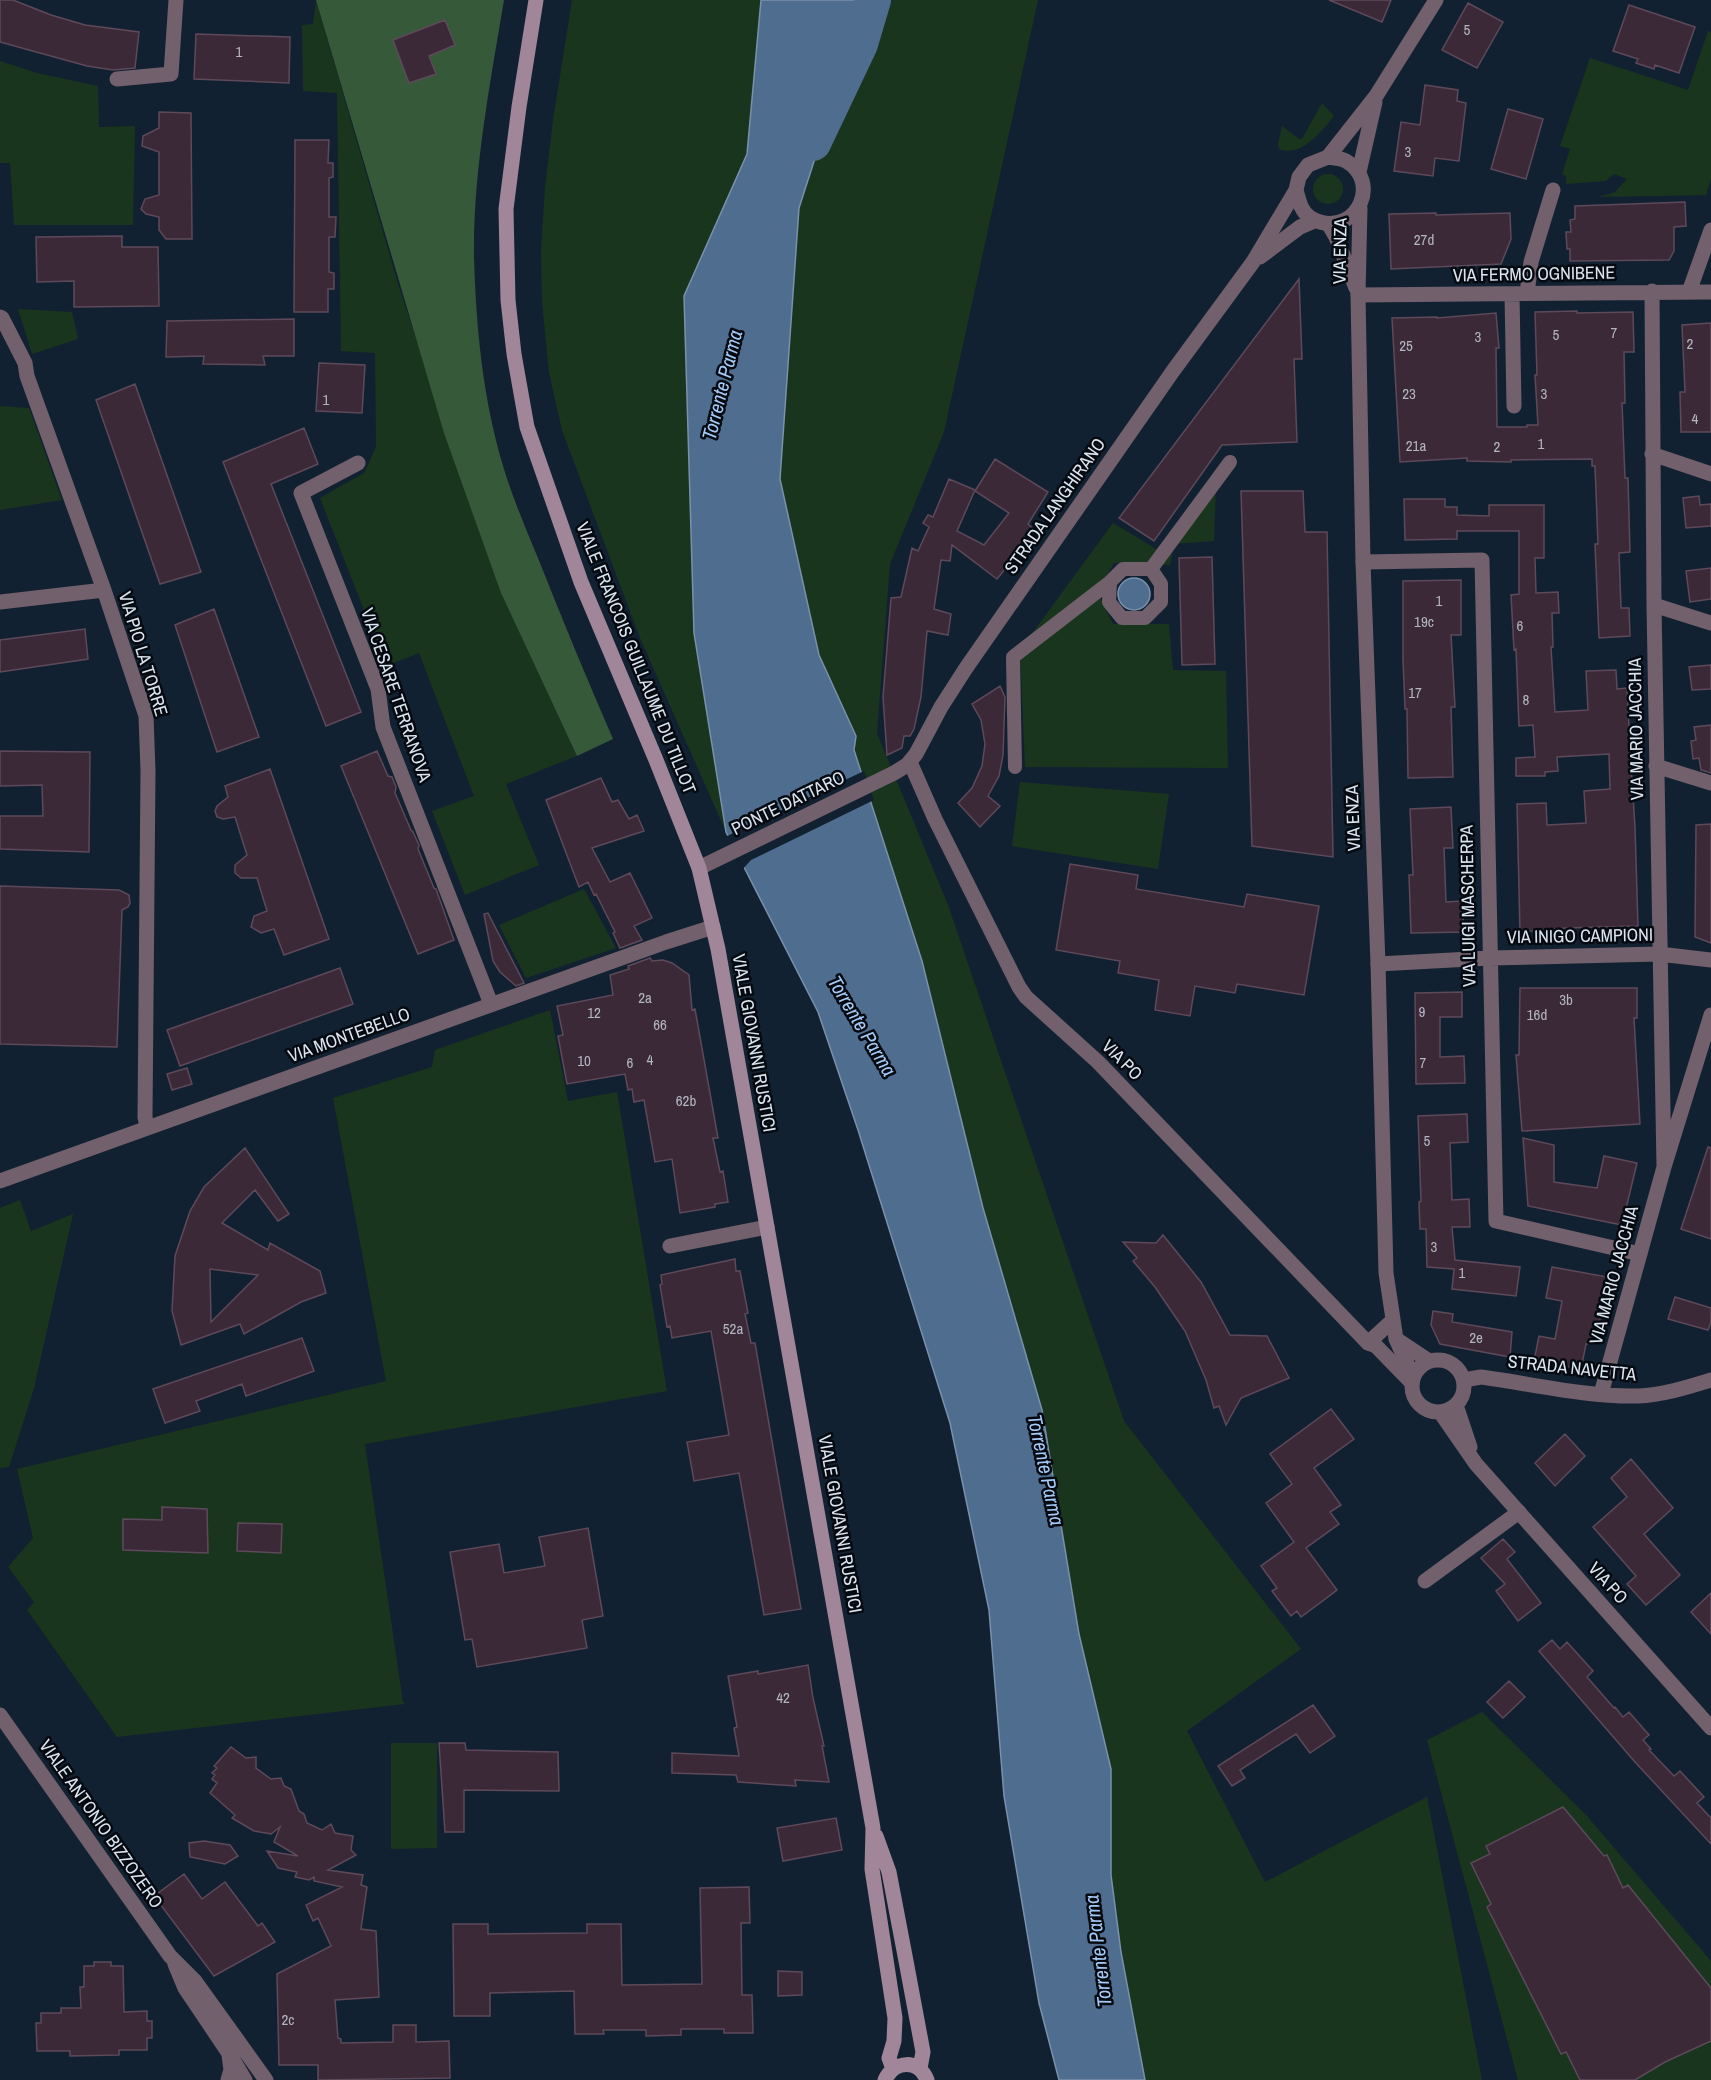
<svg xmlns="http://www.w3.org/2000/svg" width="1711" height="2080" font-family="'Archivo Narrow',sans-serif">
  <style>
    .green { fill: #1a351e }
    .forest { fill: #36593a }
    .water { fill: #4f6d8f; stroke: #7991ac; stroke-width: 1.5 }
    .pier { fill: #122131 }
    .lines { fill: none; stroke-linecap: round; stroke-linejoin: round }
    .river { stroke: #4f6d8f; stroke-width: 36 }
    .building { fill: #3b2938; stroke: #5d495a; stroke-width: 1.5; fill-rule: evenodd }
    .pedestrian { stroke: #72606c; stroke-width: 14 }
    .minor { stroke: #72606c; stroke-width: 15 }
    .tertiary { stroke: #72606c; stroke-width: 15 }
    .secondary { stroke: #a18598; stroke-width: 15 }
    .labels { text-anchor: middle; stroke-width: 5; stroke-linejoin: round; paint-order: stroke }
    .number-label { font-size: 15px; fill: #b3b6c2 }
    .street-label { font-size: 18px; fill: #dbe5f0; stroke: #050a11 }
    .water-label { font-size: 20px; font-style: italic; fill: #a4caf7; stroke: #050a11 }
  </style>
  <rect width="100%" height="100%" fill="#122131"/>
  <path class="green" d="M316,0L398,284L501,593L577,756L506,784L539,865L465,895L432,811L474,796L419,653L386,666L320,498L364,473L376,447L375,353L341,351L337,93L303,91L302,25L313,24Z
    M572,0H761L747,154L684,296L694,633L726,832L640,638L562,430L549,373L542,301L541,252L545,187L553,120Z
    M866,0H1038L944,432L890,564L877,733L948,905L1124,1421L1301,1649L1187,1731L1265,1882L1427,1797L1482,2080H1145L1121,1952L1111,1875V1769L1079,1634L1042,1410L983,1208L922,961L854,750L856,736L819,655L780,479L799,208Z
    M1708,31L1711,32V179L1706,195L1599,197L1615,192L1627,179L1614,174L1606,181L1566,184V176L1562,174L1570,149L1560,146L1590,58L1688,90Z
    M0,61L37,73L98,86L99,127L135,126L133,225H14L10,163H0Z
    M1322,103L1334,116C1322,131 1301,158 1279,149L1278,144L1282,126L1299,139H1302Z
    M1313 189a15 15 0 1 1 30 0a15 15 0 1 1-30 0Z
    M18,309L72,312L78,339L32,354Z
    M0,406L29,408L62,500L0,510Z
    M1216,486L1214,541L1174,544L1170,565L1114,563L1098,592L1113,624H1169L1173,670L1226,671L1228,768L1025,767L1020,650L1113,523L1156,549Z
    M1020,782L1169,794L1158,869L1012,846Z
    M584,889L616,948L526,978L499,925Z
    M550,1010L568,1101L617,1092L667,1391L365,1444L403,1702L405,1704L117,1737L27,1610L34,1602L8,1567L33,1538L17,1469L386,1381L333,1098L432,1067L435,1050Z
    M20,1200L31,1231L73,1214L34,1388L9,1467L0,1468V1208Z
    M1482,1712L1586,1815L1711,1961V2080H1518L1427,1740Z
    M391,1743H437V1848L391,1849Z"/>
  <path class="forest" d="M316,0H504C490,84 473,172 474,257C476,328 483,401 504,469C513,499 526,529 538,558C562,619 587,679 613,739L577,756L501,593L444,433Z"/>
  <path class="water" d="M761,0H866L799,208L780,479L819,655L856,736L854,750L922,961L983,1208L1042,1410L1079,1634L1111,1769V1875L1121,1952L1145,2080H1059L1039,2003L1004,1796L989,1610L950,1423L858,1130L818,1012L726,832L694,633L684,296L747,154Z
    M1118 594a16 16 0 1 1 32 0a16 16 0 1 1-32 0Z"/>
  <path class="pier" d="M864,771L874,800L751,860L742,870L725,837Z"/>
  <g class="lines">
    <path class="river" d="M813,143L860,44L873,0"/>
  </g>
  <path class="building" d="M0,0H13L51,15L85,25L139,32L135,68L113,70L87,66L0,42Z
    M1329,0H1391L1382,22Z
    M1468,3L1503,22L1477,68L1442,50Z
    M1629,5L1695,27L1679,73L1655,65L1654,69L1636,63L1638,59L1613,51Z
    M445,20L455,45L429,56L436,74L409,83L393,40Z
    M196,34L290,37L289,83L194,79Z
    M1425,85L1458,90L1457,101L1466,103L1459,161L1435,158L1433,176L1394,171L1401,122L1420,125Z
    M1508,109L1543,119L1526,179L1491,169Z
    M159,112L191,113L192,239H166L159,230V217L146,214L141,209L145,199L159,195V152L142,146L143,136L159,128Z
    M295,140H329L328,163H333V177L329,178V217H336L335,237H329V272L334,273V289H328V312H294Z
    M1685,202L1686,226L1674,227V251L1669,260L1570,261V249H1567L1566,232H1571L1570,220L1575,219V206Z
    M1436,213V215L1510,213L1511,239L1501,264L1391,269L1389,214Z
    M122,236V247H158L159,306L74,307V281L37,282L36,237Z
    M1299,279L1302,359H1294L1297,442L1222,445L1154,541L1119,518Z
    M1577,311V313L1633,312L1634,352H1624L1625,403H1622L1625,478H1628L1630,552L1619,553L1621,608H1629L1630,636L1599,638L1595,544H1598L1595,466H1592V459L1511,460V462L1467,461V458L1400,462L1392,318L1437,317V318L1496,313L1499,348H1496L1497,427H1527V425H1538L1535,375H1537L1535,312Z
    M294,319V356H263L265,365L203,364L204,356L166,357L167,321Z
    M1711,323V432H1681L1680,392H1685L1682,325Z
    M319,363L365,365L362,413L316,411Z
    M135,384L201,572L160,584L96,400Z
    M304,428L318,464L271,484L361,712L326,726L223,462Z
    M995,459L1048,492L1028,524L1036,531L997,579L952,545L950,561L941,560L934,609L951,614L948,635L927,631L921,697L914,729L910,736H904L902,748L887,755L883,697L891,598L901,597L912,548L918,551L929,527L923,523L928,515L933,517L949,479L975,490L957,531L984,545L1009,513L975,491Z
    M1241,491H1303L1305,532H1327L1333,857L1252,846Z
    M1699,496L1700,505L1711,504V526L1686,528L1683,498Z
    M1404,499H1445V507H1457V515L1489,516V505H1544V558H1535L1536,593L1558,592L1559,613H1552L1553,647H1551L1555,712L1588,710L1586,671L1616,670L1617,689L1627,688L1629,727H1631L1634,765H1631L1635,827L1638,926L1566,928L1520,932L1517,804L1546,803L1547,825L1586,823L1584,791L1610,789L1609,754L1557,757L1558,771L1545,772V776H1516V758L1535,757L1533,725L1519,726L1516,649L1514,650L1511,595L1519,594V531H1457V539L1405,540Z
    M1212,557L1215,664L1182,665L1179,558Z
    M1711,568V599L1690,602L1686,571Z
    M1461,580V635H1451L1455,707H1451L1453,777L1408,778L1407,709H1405L1403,659V581Z
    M214,609L259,737L217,752L175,625Z
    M85,629L88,659L0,672V640Z
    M1711,665V689L1692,690L1689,667Z
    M1000,686L1005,697L1003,755L999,776L988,796L1000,806L980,827L958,803L972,788L982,766L985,744L981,720L972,704Z
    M1711,725V773L1701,770L1699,758L1693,759L1691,741L1696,740L1694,727Z
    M0,751L90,752L89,852L0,849V816H43L42,785L0,786Z
    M377,751L388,776L392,777L396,787L395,793L411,830L413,832L419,845L418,849L434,888L436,889L454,940L418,954L341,766Z
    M270,769L329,939L284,955L274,929L261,933L251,927L254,916L267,911L257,878H241L235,873V865L247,855L235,817L223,819L217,817L215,811L217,806L228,797L225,786Z
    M601,778L612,802L618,800L629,819L637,815L644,831L592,848L610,882L630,873L652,918L634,926L642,940L620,948L613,933L615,932L596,894L594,895L588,882L579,887L546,800Z
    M1451,807L1453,848H1444L1446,902L1462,901L1464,932L1411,933L1409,875H1413L1410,809Z
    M1711,824V943L1695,937L1696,825Z
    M1070,864L1138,875L1136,889L1244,907L1247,894L1319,906L1304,995L1237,984L1235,993L1195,986L1190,1016L1155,1010L1159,980L1118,973L1120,961L1056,950Z
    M0,886L119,890L129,895L130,903L128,907L122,910L117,1047L0,1044Z
    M488,913L524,983L516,986L500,972L493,961L484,914Z
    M650,958L652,961L663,960L672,963L689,975L692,1010L695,1009L718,1138H713L720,1172L723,1171L728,1202L715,1204V1207L680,1213L672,1159L655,1162L644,1100L634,1102L632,1089L628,1090L625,1074L567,1084L558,1036L563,1035L557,1006L613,995L610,975L629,969L628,966Z
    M340,968L353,1004L180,1066L167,1030Z
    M1520,988H1637V1018H1634L1640,1124L1522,1131L1516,1055H1519Z
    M1462,992V1017H1440V1057L1464,1056L1465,1083L1416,1084L1415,993Z
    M187,1068L192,1084L172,1090L167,1074Z
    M1467,1114L1468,1142L1450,1143L1452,1200L1469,1199L1470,1227H1452L1455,1260L1520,1267L1516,1296L1452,1289L1454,1269L1427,1267L1426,1229H1420L1419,1202L1421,1201L1418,1116Z
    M1523,1138L1554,1145V1182L1597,1188L1604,1156L1637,1163L1622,1225L1528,1206Z
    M1708,1147L1711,1148V1239L1681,1229Z
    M245,1148L289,1214L278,1221L255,1190L222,1223L268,1250L270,1243L320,1271L326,1293L301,1302L244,1334L240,1324L181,1345L172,1311L175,1256L190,1211L204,1187ZM210,1269L258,1275L211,1322Z
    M1163,1235L1201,1282L1230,1335L1267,1336L1289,1378L1241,1398L1226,1425L1219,1406L1214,1408L1206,1380L1185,1331L1155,1287L1133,1261L1137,1258L1123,1242L1156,1243Z
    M735,1259L736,1271H740L748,1313L745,1314L751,1343H755L801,1609L764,1615L739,1473L694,1481L687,1442L729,1435L711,1331L672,1338L670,1326L667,1327L660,1285L662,1284L661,1275Z
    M1552,1267L1613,1278L1608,1301L1604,1300L1595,1343L1586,1344L1581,1369L1534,1361L1539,1336L1555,1339L1562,1301L1546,1298Z
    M1675,1297L1711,1308V1322L1708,1330L1668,1319Z
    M1433,1311L1453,1314L1452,1322L1512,1332L1510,1357L1440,1344L1431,1325Z
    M302,1338L314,1371L246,1396L242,1384L196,1401L200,1411L165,1423L153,1389Z
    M1331,1409L1354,1439L1314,1468L1341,1505L1330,1512L1339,1524L1306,1548L1337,1590L1301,1617L1297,1611L1291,1616L1272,1591L1277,1588L1261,1566L1294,1542L1266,1503L1292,1484L1270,1454Z
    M1565,1434L1585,1456L1555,1486L1535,1463Z
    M1631,1459L1673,1508L1644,1534L1680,1575L1646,1605L1627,1584L1636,1576L1593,1527L1627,1497L1611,1478Z
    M162,1507L207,1509L208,1553L123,1550V1519L162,1520Z
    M238,1523L282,1524L281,1553L237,1551Z
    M588,1528L603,1616L582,1620L587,1648L477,1667L472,1639L465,1640L450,1552L499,1544L504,1573L545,1566L539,1537Z
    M1503,1539L1515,1552L1507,1559L1541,1603L1518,1621L1496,1591L1505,1584L1481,1558Z
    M1711,1593V1634L1691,1612Z
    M1552,1640L1560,1649L1567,1642L1593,1671L1587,1677L1614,1708L1615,1707L1623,1717L1629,1712L1649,1735L1643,1740L1651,1749L1649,1750L1674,1776L1680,1771L1704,1797L1697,1803L1711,1818V1844L1635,1762L1539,1651Z
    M808,1665L813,1698L824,1746H822L829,1782L795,1780L796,1786L738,1782L736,1775L672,1773V1753L739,1756L734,1728L737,1727L728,1676L758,1671V1674Z
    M1509,1681L1525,1697L1503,1718L1487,1702Z
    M1313,1705L1335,1736L1310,1753L1296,1734L1240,1770L1245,1778L1232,1786L1218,1766Z
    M439,1743H465L466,1750L558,1752L559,1791L464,1790V1832H445Z
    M231,1747L246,1758L256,1757V1768L271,1779L281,1778L284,1786L291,1789L299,1811L304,1814L307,1823L322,1830L331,1824L335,1833L353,1836L351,1850L356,1855L328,1870L363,1875L361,1885L367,1887L361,1929L376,1931L379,1997L335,2000L338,2038L341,2039V2043L393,2042V2025H416V2042L449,2041L450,2078L318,2080V2065H279L277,1974L331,1946L318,1918L313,1921L306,1905L342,1887L314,1881V1877L309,1880L295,1877L297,1872L278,1868L267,1851L298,1856L274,1842L280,1827L271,1834L254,1831L232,1818L235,1815L210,1793L217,1783L212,1779L215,1775L212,1773L217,1768L214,1766Z
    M1563,1807L1604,1856L1607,1855L1623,1888L1628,1885L1711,1988V2041L1665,2062L1635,2080H1580L1566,2052L1561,2054L1487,1907L1491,1904L1471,1863L1490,1854L1486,1846Z
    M836,1818L842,1850L783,1861L777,1828Z
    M204,1841L230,1845L238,1856L225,1864L190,1857L189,1843Z
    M184,1874L202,1899L225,1882L258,1926L262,1923L275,1942L214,1976L154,1896Z
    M749,1887L750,1923H741L742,1995H752L753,2033H724V2029H681V2035L646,2036V2030H603L604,2034H575L574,1991L490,1993V2016H454L453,1924H488V1934L587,1933V1924H621L622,1985L702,1984L700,1888Z
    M94,1962H111V1966H123L124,2012L147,2011V2021H152V2038H147V2050H119V2055L70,2056V2051H37L36,2023H41V2013H61V2008H81L80,1987H84V1966H94Z
    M778,1971L802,1972V1995L778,1996Z"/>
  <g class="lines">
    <path class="pedestrian" d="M1151,569H1123L1110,582L1109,602L1122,618H1145L1161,602V584L1151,569L1230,462
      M1015,767L1013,657L1110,582"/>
    <path class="minor" d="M117,79L171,74L176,0
      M1652,291L1654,605L1664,1167
      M1689,292L1711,230
      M1527,293L1531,262L1553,190
      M1512,294L1514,406
      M1358,295L1711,292
      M0,317L2,318L25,363L27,376L104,590L146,716L148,771L145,1117L147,1127
      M1652,454L1711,474
      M358,463L301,493L378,689L383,727L491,1004
      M1363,562L1482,560L1496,1221L1640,1254
      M0,602L104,590
      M1654,605L1711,623
      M910,762L935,819L1019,987L1026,997L1098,1062L1368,1343L1376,1346L1412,1383
      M1656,766L1711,783
      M1378,964L1489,958L1659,954L1711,960
      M670,1246L767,1227
      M1464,1380L1481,1377C1533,1384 1586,1397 1638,1396C1663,1395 1688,1387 1711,1380
      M1601,1394L1664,1167L1711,1015
      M1425,1581L1519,1512
      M0,1715L170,1956L195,1981L266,2080
      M175,1964L185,1988L232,2058L245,2080
      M228,2080L231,2070L229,2055"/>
    <path class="tertiary" d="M1359,172L1375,102
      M1296,190C1298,196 1299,203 1302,208C1305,215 1313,220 1320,222C1358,233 1381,181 1346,161C1341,158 1333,158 1328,157
      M1360,208L1358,295L1363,562L1378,964L1386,1273L1396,1339L1413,1377
      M1329,225L1336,237L1356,288
      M1260,257L1300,227L1314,221
      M699,868L894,773L907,765L916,754L941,707L966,668L1173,371L1253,262L1296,190L1299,177L1308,165L1328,157L1376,96L1436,0
      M0,1181L666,942L713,927
      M1396,1339L1429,1361
      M1368,1343L1393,1320
      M1412 1386a26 26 0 1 1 52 0a26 26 0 1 1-52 0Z
      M1456,1405L1470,1447
      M1440,1412L1476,1464L1711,1728"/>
    <path class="secondary" d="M536,0L519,107L506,209L508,300L514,354L527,427L581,582L656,760L699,868L718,949L873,1828L872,1869L895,2018L894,2041L889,2058L893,2069
      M876,1836L889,1872L906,1961L923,2052L920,2068
      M885,2080C894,2060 919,2059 927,2080"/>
  </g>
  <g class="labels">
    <g class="number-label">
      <text x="1467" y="35">5</text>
      <text x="239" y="57">1</text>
      <text x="1408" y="157">3</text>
      <text x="1424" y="245">27d</text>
      <text x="1614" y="338">7</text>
      <text x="1556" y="340">5</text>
      <text x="1478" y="342">3</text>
      <text x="1690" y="349">2</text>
      <text x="1406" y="351">25</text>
      <text x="1409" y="399">23</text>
      <text x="1544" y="399">3</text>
      <text x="326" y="405">1</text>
      <text x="1695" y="424">4</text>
      <text x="1541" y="449">1</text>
      <text x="1416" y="451">21a</text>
      <text x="1497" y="452">2</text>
      <text x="1439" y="606">1</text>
      <text x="1424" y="627">19c</text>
      <text x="1520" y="631">6</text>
      <text x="1415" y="698">17</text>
      <text x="1526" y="705">8</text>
      <text x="645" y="1003">2a</text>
      <text x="1566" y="1005">3b</text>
      <text x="1422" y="1017">9</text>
      <text x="594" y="1018">12</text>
      <text x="1537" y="1020">16d</text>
      <text x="660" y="1030">66</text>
      <text x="650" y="1065">4</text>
      <text x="584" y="1066">10</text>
      <text x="630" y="1068">6</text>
      <text x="1423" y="1068">7</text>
      <text x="686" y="1106">62b</text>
      <text x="1427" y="1146">5</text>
      <text x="1434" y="1252">3</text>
      <text x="1462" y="1278">1</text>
      <text x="733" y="1334">52a</text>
      <text x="1476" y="1343">2e</text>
      <text x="783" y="1703">42</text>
      <text x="288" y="2025">2c</text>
    </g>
    <g class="street-label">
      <text transform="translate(1340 251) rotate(-89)" y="6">VIA ENZA</text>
      <text transform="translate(1534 274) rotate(-1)" y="6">VIA FERMO OGNIBENE</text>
      <text transform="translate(1055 506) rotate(-55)" y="6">STRADA LANGHIRANO</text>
      <text transform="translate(143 654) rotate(73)" y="6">VIA PIO LA TORRE</text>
      <text transform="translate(636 658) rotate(68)" y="6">VIALE FRANCOIS GUILLAUME DU TILLOT</text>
      <text transform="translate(396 695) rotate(71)" y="6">VIA CESARE TERRANOVA</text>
      <text transform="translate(1636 729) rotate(-91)" y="6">VIA MARIO JACCHIA</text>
      <text transform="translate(788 803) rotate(-26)" y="6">PONTE DATTARO</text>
      <text transform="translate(1353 818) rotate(-92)" y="6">VIA ENZA</text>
      <text transform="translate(1468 906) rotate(-91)" y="6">VIA LUIGI MASCHERPA</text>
      <text transform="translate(1580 936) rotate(-1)" y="6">VIA INIGO CAMPIONI</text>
      <text transform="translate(349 1035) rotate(-20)" y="6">VIA MONTEBELLO</text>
      <text transform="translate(754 1043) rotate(80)" y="6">VIALE GIOVANNI RUSTICI</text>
      <text transform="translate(1122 1060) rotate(45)" y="6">VIA PO</text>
      <text transform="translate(1614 1275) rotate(-75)" y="6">VIA MARIO JACCHIA</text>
      <text transform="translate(1572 1368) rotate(6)" y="6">STRADA NAVETTA</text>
      <text transform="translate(840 1524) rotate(80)" y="6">VIALE GIOVANNI RUSTICI</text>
      <text transform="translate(1608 1583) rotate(48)" y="6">VIA PO</text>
      <text transform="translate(101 1824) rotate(55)" y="6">VIALE ANTONIO BIZZOZERO</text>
    </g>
    <g class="water-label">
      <text transform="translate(722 385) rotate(-76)" y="7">Torrente Parma</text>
      <text transform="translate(862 1026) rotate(59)" y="7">Torrente Parma</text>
      <text transform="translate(1046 1470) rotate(78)" y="7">Torrente Parma</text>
      <text transform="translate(1098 1951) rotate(-97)" y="7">Torrente Parma</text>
    </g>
  </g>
</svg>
